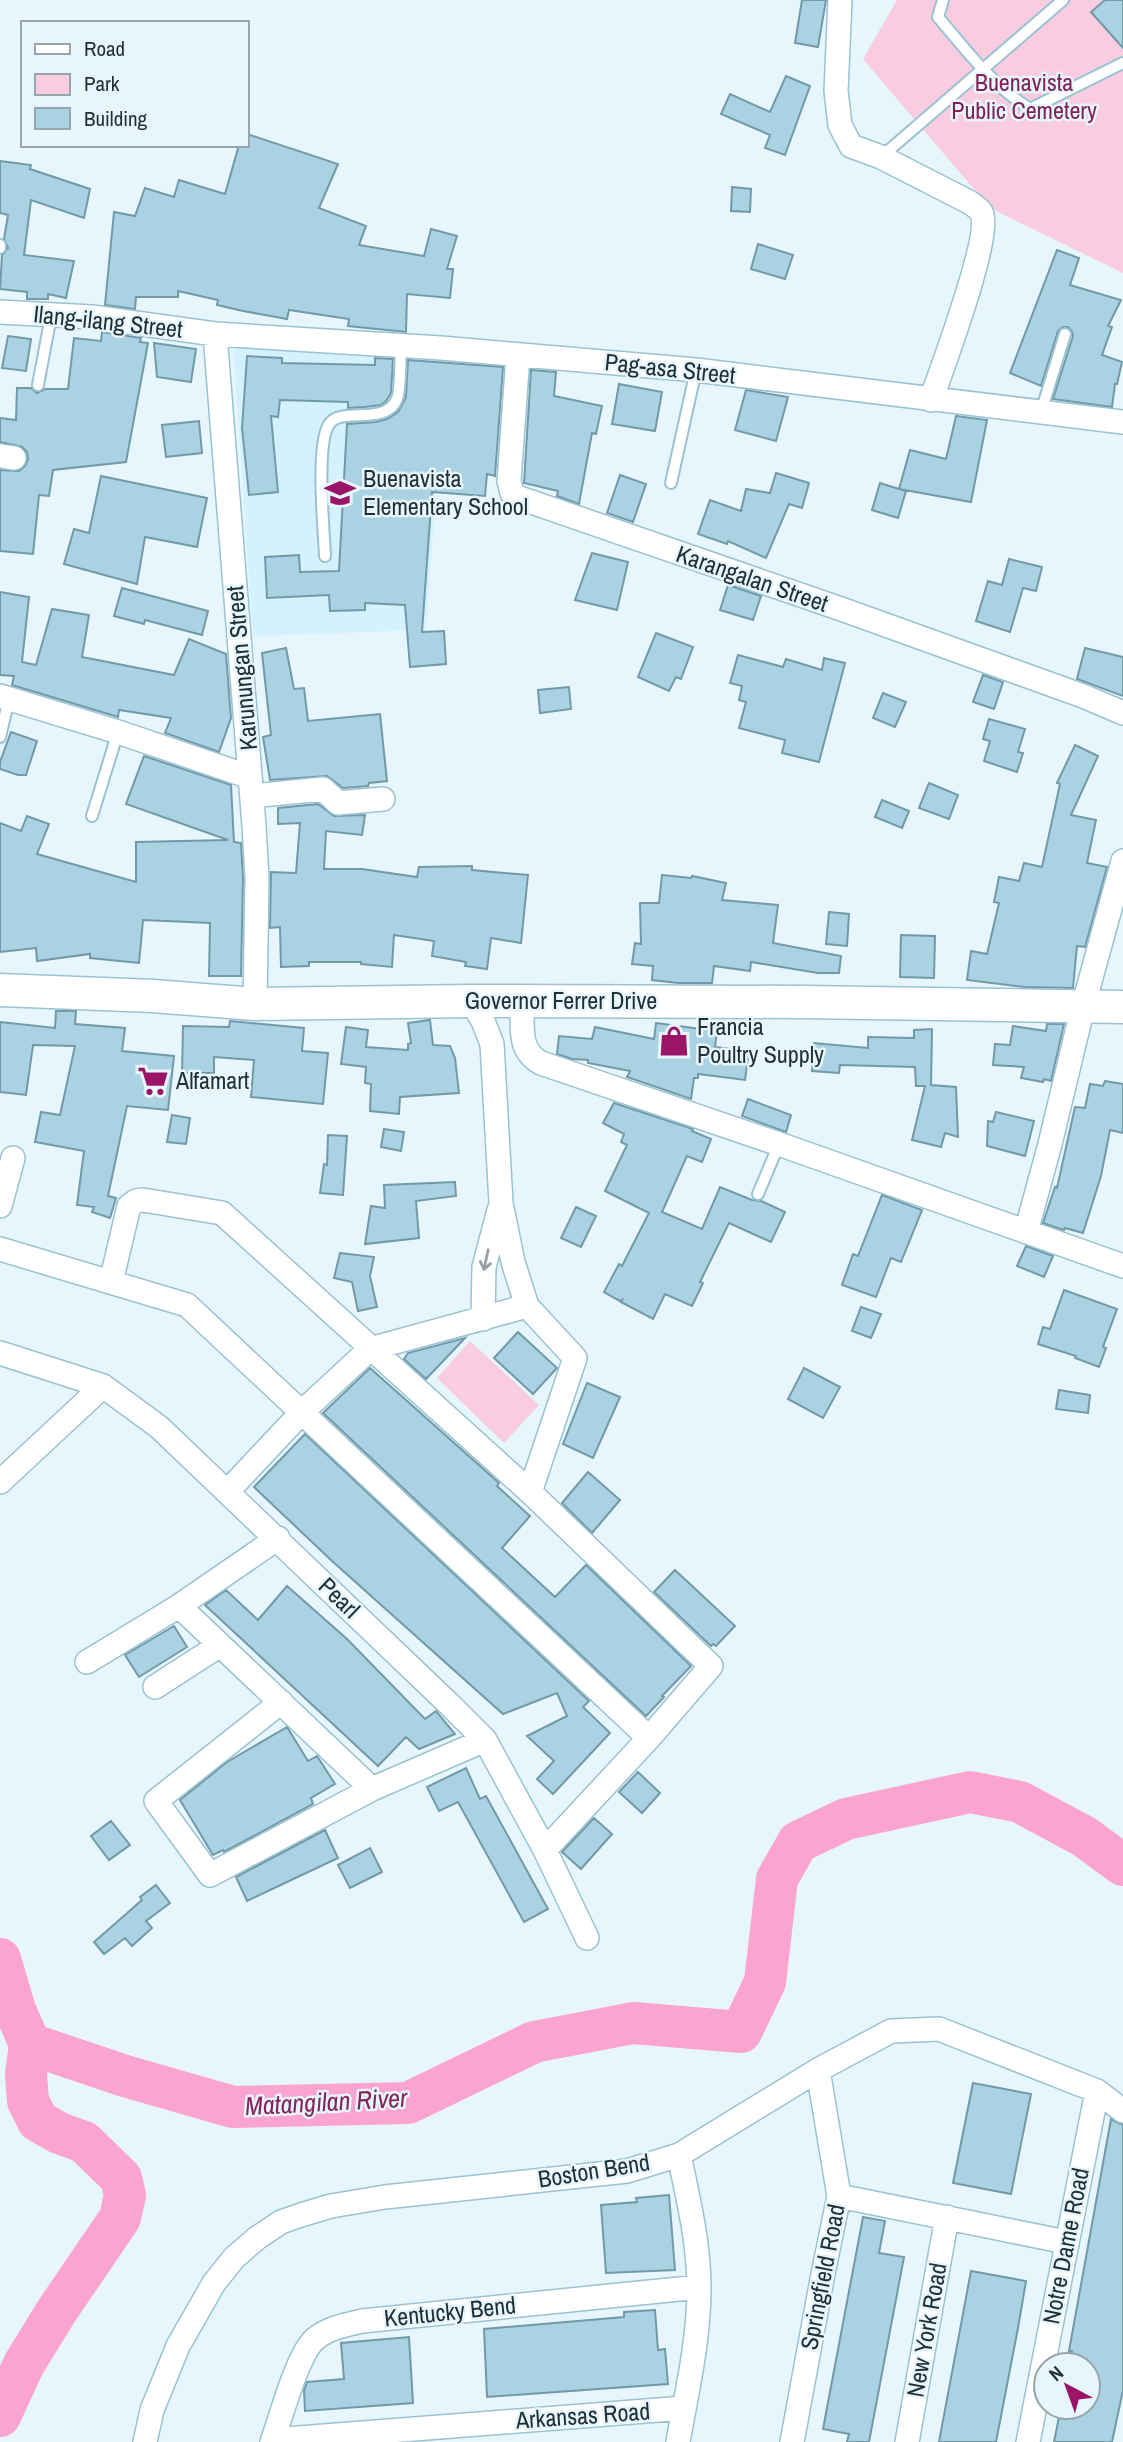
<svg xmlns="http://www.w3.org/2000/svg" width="1123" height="2442" font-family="'Archivo Narrow',sans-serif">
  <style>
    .built { fill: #d4f2fd }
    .green { fill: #f9cce0 }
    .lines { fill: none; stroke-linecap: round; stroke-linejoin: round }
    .river { stroke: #fba4cf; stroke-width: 42 }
    .building { fill: #aad2e2; stroke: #7299a8; stroke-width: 2 }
    .lane-casing { stroke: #9ac2d2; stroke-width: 14 }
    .street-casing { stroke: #9ac2d2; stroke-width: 26 }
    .secondary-casing { stroke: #9ac2d2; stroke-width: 35 }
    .lane { stroke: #fff; stroke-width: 10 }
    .street { stroke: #fff; stroke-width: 23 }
    .secondary { stroke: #fff; stroke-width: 32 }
    .oneway { stroke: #9aa1a4 }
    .labels { text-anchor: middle; stroke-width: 5; stroke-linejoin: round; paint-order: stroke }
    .park-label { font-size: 24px; fill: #822059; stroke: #e6f6fc }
    .street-label { font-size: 24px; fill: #1f2f35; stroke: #e6f6fc }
    .poi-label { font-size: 24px; fill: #1f2f35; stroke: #e6f6fc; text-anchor: start }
    .water-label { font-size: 26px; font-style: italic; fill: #85245c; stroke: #e6f6fc }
  </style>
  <rect width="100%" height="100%" fill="#e6f6fc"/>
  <path class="built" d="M233,344L446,356L426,630L253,636Z"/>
  <path class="green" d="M897,0H1123V273L990,208L863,59Z
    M470,1341L539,1405L504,1443L437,1378Z"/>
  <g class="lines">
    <path class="river" d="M0,1959L15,2010L30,2044L125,2076L233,2107L408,2103L534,2042L633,2023L741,2032L765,1982L777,1879L798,1842L846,1819L970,1792L1020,1802L1085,1837L1123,1865
      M0,2416L24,2364L56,2312L120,2218L125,2195L121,2178L84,2142L59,2133L38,2121L28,2101L26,2074L30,2044"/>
  </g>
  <path class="building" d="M802,0H826L818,47L795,43Z
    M1105,0H1123V48L1091,12Z
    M786,76L810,86L785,155L765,148L770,135L721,114L730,94L770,112Z
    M247,134L338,164L319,208L366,226L359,245L424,256L431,229L457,236L447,269H453L450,298L407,294L406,332L348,326L349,319L289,310L287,319L243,311L217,305L218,300L178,291V297H136L135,309L105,305L114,212L135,216L145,188L174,197L179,180L225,194L239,145H247Z
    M0,161L31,165L30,169L90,189L84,218L31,200L24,255L74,261L66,298L48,294V299H27V292L0,289L2,255L8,248L4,239L8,215L0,213Z
    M732,187L751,189L750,212L731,211Z
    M758,244L793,255L785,279L751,269Z
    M1057,250L1079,258L1070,285L1121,300L1108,326L1112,327L1102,355L1122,362L1117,384H1115L1112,407L1053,399L1073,336L1072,332L1068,327H1063L1058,331L1041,386L1010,373Z
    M102,332L141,338L140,342L148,343L126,462L53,470L49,496L39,495L33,554L0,551V470L19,471L25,466L28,459L27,452L22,447L0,442V418L16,420L17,388H31L37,393L45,389H68L74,338L101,341Z
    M8,336L31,339L26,371L2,368Z
    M154,343L196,349L191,382L157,377Z
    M247,356L282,358V363L375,365V358L393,359L391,393L386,401L381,405L364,407L348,408V402L280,400L278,417L271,416L278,492L249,495L242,428Z
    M408,360L503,367L495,476L487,474L485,496L432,492L422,632L444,631L446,664L410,667L405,605L365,603V610L330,611L329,595L267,598L265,557L299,555L300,572L339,571L347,424L376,422L387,419L398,412L406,397Z
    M531,370L556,372L554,396L602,406L596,434L592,433L579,504L557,496L558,491L524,483Z
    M619,384L662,392L655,431L612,424Z
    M746,390L788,397L776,441L735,430Z
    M956,416L987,420L971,502L899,489L906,491L898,518L872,510L880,483L899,489L910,450L946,459Z
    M199,421L202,453L166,457L162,425Z
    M776,473L809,483L802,508L789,504L766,558L728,541L727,544L698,534L710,500L741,511L746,489L770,493Z
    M620,475L646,484L633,522L607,513Z
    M101,476L207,498L197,547L145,537L137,584L64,564L74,529L89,533Z
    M592,553L628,562L617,610L575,600Z
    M1009,559L1042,567L1036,591L1023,588L1010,632L976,621L988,581L1002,585Z
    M728,585L761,596L753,620L720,610Z
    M122,588L208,611L202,635L145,620L144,624L114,616Z
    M0,592L29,597L22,662L36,665L52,609L89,615L82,657L174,675L189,639L226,654L231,718L219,752L165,733L171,718L119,710L118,717L12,685L14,676L0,675Z
    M656,633L693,647L681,679L676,677L669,691L638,677Z
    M286,648L294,689L304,688L308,721L380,714L387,781L369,783L368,786L343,788L327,776L270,780L263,737L271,735L262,653Z
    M1085,648L1123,657V696L1077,679Z
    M738,655L783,667L786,659L822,670L824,658L845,663L819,762L782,753L785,740L739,728L746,702L739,700L742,686L730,683Z
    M983,675L1003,682L994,709L973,702Z
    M569,687L571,709L540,713L538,690Z
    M883,693L906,702L895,727L873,718Z
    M989,719L1025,729L1018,752L1023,753L1017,772L984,761L990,741L983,739Z
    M11,732L37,741L26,775H18L0,769V762Z
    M1075,745L1098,756L1071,815L1096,820L1087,863L1107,867L1085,947L1077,946L1073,988L1025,987L967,980L971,951L987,954L999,903L994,902L999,877L1019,881L1024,863L1042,867L1060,784L1057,783Z
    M144,756L231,785L234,842L241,843L243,878L241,976H209L210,923L143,920L139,963L90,958V954L37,961L36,948L0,952V823L21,831L27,816L49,824L37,854L136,882V842L228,840L126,804Z
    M929,783L958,795L949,819L919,808Z
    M882,800L909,811L902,828L875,817Z
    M318,804L334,816L365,815L362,835L326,831L324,869H362L417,877L419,867L472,866V870L528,875L521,943L491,938L487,969L465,966L466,962L432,956L434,941L394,935L392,967L361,964V962H309V966L281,967L280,927L270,928L271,872L296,873L300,823L278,824V808Z
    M662,875L691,878L692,876L726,883L722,900L778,905L773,943L841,956L839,973H818L751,962L750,971L714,966L712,983H678L652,980L653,966L632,964L635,943L641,944L640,903H659Z
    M829,912L849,914L847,946L826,944Z
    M901,935L935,936L934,978L900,977Z
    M56,1011H76L75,1024L125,1028L122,1051L174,1056L168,1110L127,1106L108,1196L116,1198L110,1218L92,1212L94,1207L77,1205L84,1151L35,1142L41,1112L60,1115L75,1046L33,1045L26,1095L0,1092V1022L55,1028Z
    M430,1020L433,1045L450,1046L455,1058L459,1093L400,1097L399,1114L370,1111L371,1084L365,1083L366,1067L341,1064L346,1027L368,1030L366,1047L408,1050V1044L411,1043L408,1023Z
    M230,1021L304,1028L302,1051L328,1053L323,1104L251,1097L254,1060L214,1057V1073H182L183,1026L229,1027Z
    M656,1023L717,1031L715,1047L749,1051L745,1080L698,1074V1078H694L691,1099L627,1077L630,1071L588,1063V1060L572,1059L557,1054L559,1036L592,1039L595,1027L654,1039Z
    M1047,1024H1064L1051,1081L1044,1079L1043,1082L1021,1078L1024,1067L993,1065L995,1044L1010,1045L1013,1026L1046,1031Z
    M932,1029L931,1085L956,1087L958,1137L945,1133L941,1147L912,1140L925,1086H916L915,1067L840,1065L839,1073L812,1071L814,1043L868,1048V1037L914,1038V1030Z
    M1105,1081L1123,1084V1133L1110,1130L1101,1176L1083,1233L1065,1228L1064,1230L1043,1223L1055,1187L1057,1188L1075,1107L1085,1108L1090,1084L1103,1086Z
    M748,1099L791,1115L786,1132L742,1116Z
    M614,1103L693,1129L692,1131L711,1139L702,1162L687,1156L662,1212L702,1229L720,1187L752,1200L761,1201L785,1212L771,1242L729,1223L700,1282L703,1283L692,1306L665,1294L653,1319L621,1302L622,1300L620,1301L604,1292L619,1264L622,1266L649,1213L605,1191L627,1145L621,1142L624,1134L603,1123Z
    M996,1112L1034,1121L1025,1156L987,1146L988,1121L993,1122Z
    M172,1115L190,1118L186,1144L167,1142Z
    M384,1129L404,1132L401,1151L381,1147Z
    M328,1135L347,1136L343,1195L320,1193L324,1164L327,1165Z
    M455,1182L456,1196L416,1201L419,1238L365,1244L371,1206L385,1208L384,1185Z
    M882,1195L922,1210L901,1262L891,1258L876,1297L842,1285L853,1254L858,1256Z
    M576,1207L596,1216L581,1247L561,1238Z
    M1026,1246L1053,1256L1044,1277L1017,1266Z
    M340,1253L374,1257L370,1276L377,1307L358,1311L352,1282L334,1278Z
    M1064,1290L1117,1309L1103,1347L1106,1348L1099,1367L1075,1358L1076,1356L1038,1344L1043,1327L1050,1329Z
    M861,1307L881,1314L871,1338L852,1331Z
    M518,1332L557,1368L533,1394L494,1358Z
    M465,1338L426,1379L404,1359L408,1353Z
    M370,1368L499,1483L497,1486L530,1516L502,1548L555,1597L586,1565L691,1666L662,1696L664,1697L646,1716L323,1413Z
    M804,1368L840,1387L823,1418L788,1399Z
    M587,1383L620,1397L593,1458L563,1444Z
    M1059,1390L1090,1395L1088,1413L1056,1409Z
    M305,1434L589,1701L583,1707L610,1733L553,1794L537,1779L554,1761L527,1736L567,1716L557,1693L503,1714L332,1561L254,1487Z
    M588,1472L620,1500L592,1533L562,1503Z
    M675,1570L735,1626L716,1646L713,1644L711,1646L654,1592Z
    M287,1586L347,1639L425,1719L436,1711L455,1734L419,1749L406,1737L378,1766L205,1605L226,1590L258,1620Z
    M174,1626L187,1647L139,1677L125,1655Z
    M287,1727L308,1761L317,1756L335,1784L311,1798L313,1804L224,1852L223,1850L213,1855L180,1800L227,1762Z
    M466,1768L480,1799L486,1796L548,1909L524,1922L458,1802L439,1811L427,1787Z
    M638,1772L660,1793L642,1813L619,1792Z
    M594,1818L612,1834L581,1869L562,1852Z
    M111,1821L130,1845L109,1860L91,1836Z
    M325,1830L338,1858L247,1901L236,1877Z
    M370,1848L382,1872L350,1888L338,1865Z
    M156,1885L170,1903L146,1921L152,1928L132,1946L125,1938L104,1954L94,1942L142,1900L140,1897Z
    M973,2083L1031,2094L1011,2194L953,2183Z
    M1111,2119L1123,2125V2390L1112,2442H1054L1061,2407H1088V2365H1069L1072,2351H1069Z
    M669,2195L675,2270L606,2273L601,2205L637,2202L636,2198Z
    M863,2217L885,2221L879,2253L904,2257L869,2442H847L849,2434L823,2429Z
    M971,2271L1026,2281L1018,2328L996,2442H939Z
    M655,2310L658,2350L665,2349L668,2384L487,2397L484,2329L624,2317V2312Z
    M409,2337L413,2403L305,2411L304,2391L307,2382L344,2379L341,2343Z"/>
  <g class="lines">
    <g class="lane-casing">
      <path id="lane" d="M943,0L938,17C966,50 993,86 1030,109L1123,63
        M881,157L1063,0
        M0,248V245
        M38,385L51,316
        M1041,412L1065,334
        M671,483L696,370
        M325,556C324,530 315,441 330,423C343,407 386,426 397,399C401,390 400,357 401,345
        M0,737L9,699
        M92,816L118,732
        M758,1194L779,1144"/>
    </g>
    <g class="street-casing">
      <path id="street" d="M840,0L836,91L840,125L851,146L881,157L969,202C972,204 979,209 981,212C993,234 941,371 931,400
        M0,312L92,317L215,334L441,348L696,370L1123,422
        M215,334L254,826L257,878L255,1004
        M518,355L509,481L512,493L517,497L844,610L1083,696L1123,713
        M0,456L14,458
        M0,696L118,732L250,777
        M252,796L323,789L338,803L383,799
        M471,1001L483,1021L492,1044L501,1203L513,1262L527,1306L575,1358L530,1492
        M522,1001C523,1026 517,1050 541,1063L779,1144L1123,1266
        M0,1206L13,1158
        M1026,1232L1050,1144L1083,1007L1123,861
        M0,1249L187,1305L649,1738
        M111,1282L129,1206L136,1201L143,1200L222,1213L530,1492L711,1666L649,1738L545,1850
        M483,1319L484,1267L499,1210
        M0,1353L103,1386L159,1427L449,1704L485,1740L545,1850L587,1938
        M0,1482L103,1386
        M227,1492L302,1412L370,1349L527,1306
        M179,1606L372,1789
        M87,1662L179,1606L278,1538
        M155,1687L220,1645
        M281,1702L156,1801L210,1875L372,1789L485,1740
        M839,2196L1066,2242
        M273,2440L684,2408
        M145,2442L152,2410L178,2346L214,2283L234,2258L257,2238L281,2222L301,2215L331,2206L385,2197L627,2171L679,2155L818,2070L891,2031L939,2029L1097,2091L1123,2111
        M272,2442C281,2418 297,2355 315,2339C328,2328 346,2325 362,2321L699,2287
        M678,2442C687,2391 699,2340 699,2288C699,2243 688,2198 679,2155
        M792,2442L823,2274L839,2196L818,2070
        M907,2442L947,2217
        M1028,2442L1097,2091"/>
    </g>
    <g class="secondary-casing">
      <path id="secondary" d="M0,990L153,996L255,1004L471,1001L804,1002L1123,1007"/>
    </g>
    <use href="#lane" class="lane"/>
    <use href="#street" class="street"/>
    <use href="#secondary" class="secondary"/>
  </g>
  <defs><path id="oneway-shaft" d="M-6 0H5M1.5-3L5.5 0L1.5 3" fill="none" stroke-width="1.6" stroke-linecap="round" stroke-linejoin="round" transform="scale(1.75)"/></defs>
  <use class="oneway" href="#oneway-shaft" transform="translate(486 1260) rotate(102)"/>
  <defs>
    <g id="school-bare" transform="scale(2.415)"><path d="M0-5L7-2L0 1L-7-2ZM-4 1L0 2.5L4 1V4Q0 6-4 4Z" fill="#9a1468" stroke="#e6f6fc" stroke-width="2.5" paint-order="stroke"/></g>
    <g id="shop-bare" transform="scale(2.415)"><path d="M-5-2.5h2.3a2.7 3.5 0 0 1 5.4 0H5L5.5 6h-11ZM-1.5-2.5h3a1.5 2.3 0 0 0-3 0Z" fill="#9a1468" stroke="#e6f6fc" stroke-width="2.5" paint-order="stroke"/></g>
    <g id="supermarket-bare" transform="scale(2.415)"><path d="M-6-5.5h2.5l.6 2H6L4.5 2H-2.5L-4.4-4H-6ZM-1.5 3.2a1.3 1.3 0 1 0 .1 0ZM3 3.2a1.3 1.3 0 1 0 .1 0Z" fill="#9a1468" stroke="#e6f6fc" stroke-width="2.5" paint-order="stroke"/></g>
  </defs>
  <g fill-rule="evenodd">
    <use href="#school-bare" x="340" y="493"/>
    <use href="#shop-bare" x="674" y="1041"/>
    <use href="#supermarket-bare" x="153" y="1081"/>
  </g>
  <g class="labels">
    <g class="park-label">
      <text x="1024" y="91">Buenavista<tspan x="1024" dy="28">Public Cemetery</tspan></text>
    </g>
    <g class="street-label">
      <text transform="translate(108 322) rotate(6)" y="8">Ilang-ilang Street</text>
      <text transform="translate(670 369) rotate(6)" y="8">Pag-asa Street</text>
      <text transform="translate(752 579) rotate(19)" y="8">Karangalan Street</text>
      <text transform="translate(242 668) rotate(-95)" y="8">Karunungan Street</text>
      <text x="561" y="1009">Governor Ferrer Drive</text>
      <text transform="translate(339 1598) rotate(44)" y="8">Pearl</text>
      <text transform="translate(594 2171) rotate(-9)" y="8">Boston Bend</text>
      <text transform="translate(1066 2246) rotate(-79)" y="8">Notre Dame Road</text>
      <text transform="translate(823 2277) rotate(-79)" y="8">Springfield Road</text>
      <text transform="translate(450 2312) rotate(-6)" y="8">Kentucky Bend</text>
      <text transform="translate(927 2330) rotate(-80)" y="8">New York Road</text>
      <text transform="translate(583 2416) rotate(-4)" y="8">Arkansas Road</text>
    </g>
    <g class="poi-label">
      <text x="363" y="487">Buenavista<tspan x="363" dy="28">Elementary School</tspan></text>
      <text x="697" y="1035">Francia<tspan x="697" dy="28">Poultry Supply</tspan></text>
      <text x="176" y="1089">Alfamart</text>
    </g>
    <g class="water-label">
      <text transform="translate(326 2102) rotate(-3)" y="9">Matangilan River</text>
    </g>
  </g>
  <rect x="21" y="21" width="228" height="126" fill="#e6f6fc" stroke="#96a6ac" stroke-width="2"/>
  <rect x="35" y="44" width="35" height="10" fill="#ffffff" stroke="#96a6ac" stroke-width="2"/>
  <text x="84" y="56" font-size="21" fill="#1f2f35">Road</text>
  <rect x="35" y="74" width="35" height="21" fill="#f9cce0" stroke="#96a6ac" stroke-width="2"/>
  <text x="84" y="91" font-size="21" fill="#1f2f35">Park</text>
  <rect x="35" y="108" width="35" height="21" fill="#aad2e2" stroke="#96a6ac" stroke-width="2"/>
  <text x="84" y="126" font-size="21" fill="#1f2f35">Building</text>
  <g transform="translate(1067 2386) rotate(319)"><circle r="33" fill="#e6f6fc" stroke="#96a6ac" stroke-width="2"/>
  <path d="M0-5L12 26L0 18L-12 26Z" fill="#9a1468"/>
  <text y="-10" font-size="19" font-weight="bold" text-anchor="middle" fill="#1f2f35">N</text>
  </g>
</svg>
